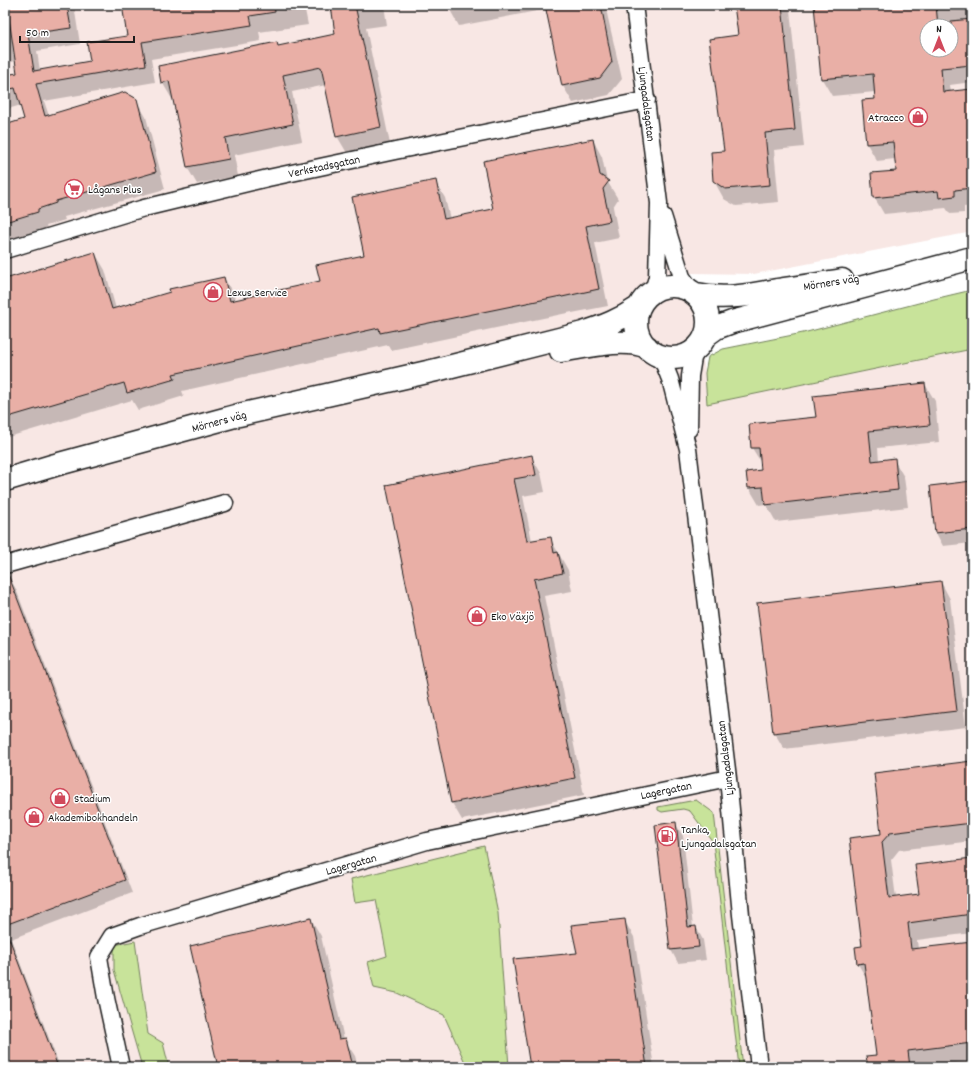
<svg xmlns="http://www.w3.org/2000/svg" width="977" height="1072" font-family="Dekko,sans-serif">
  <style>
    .built { fill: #f8e7e4; fill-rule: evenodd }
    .green { fill: #c8e39a; stroke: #72805b }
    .shadow { fill: #0003; fill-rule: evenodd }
    .building { fill: #e9afa6; stroke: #1c1c1c }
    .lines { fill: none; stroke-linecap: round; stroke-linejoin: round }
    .minor-casing { stroke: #1c1c1c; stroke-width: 19 }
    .secondary-casing { stroke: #1c1c1c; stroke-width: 25 }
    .minor { stroke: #fff; stroke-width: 16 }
    .secondary { stroke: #fff; stroke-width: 22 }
    .labels { text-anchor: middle; stroke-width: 3; stroke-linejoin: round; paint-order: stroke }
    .street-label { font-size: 12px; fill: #1c1c1c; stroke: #fff }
    .poi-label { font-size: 12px; fill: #1c1c1c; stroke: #fff; text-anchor: start }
  </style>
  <rect width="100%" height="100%" fill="#fff"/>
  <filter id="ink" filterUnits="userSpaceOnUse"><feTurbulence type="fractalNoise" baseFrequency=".025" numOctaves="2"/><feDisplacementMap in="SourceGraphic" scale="8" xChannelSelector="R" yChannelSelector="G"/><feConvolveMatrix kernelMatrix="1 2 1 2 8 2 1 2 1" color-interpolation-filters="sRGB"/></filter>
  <g filter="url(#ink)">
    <path class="built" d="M5,5H972V232L754,274L691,273L705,373L707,404L972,349V1067H5ZM927,26H951V50H927Z"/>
    <path class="green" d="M972,290V349L707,404L705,373L708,357L723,349L803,333L934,299Z
      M696,800L714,813L743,1067H739L713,842L690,811L683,809L662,812L658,810V807Z
      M484,846L498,913L509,1067H467L444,1015L397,993L374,988L368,962L387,956L376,900L355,903L351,879Z
      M135,941L148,1034L163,1043L169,1067H142L114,970V945Z"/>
    <path class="shadow" d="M5,5H74L80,44L37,51L40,71L92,62L128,37L123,5H304L308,25L259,32L261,41L151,59L155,82L44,101L49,116L136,100L146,117L165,189L64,217L65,220L46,226L47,228L5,241V126L25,120L21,105L5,110V76L18,74L16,61L5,63Z
      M332,5H384L387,25L366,28L390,144L347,153L337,136L326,85L292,92L302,141L234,155L238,176L197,184L187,167L174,99H172L162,82L278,47L336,35Z
      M449,5H605L622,79L609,95L573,103L563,86L547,9L459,26L450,10Z
      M735,5H787L790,10L804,147L774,150L779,202L736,206L724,199L714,181L725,151L739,36Z
      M815,5H972V82L950,85L951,92L972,90V206L964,207V213L950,214L946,208L884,214L874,197L897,172L895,159L877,161L867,144L863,101L876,100L875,92L832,96L822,79ZM927,26H951V50H927Z
      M593,140L602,157L607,181L618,199L613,207L619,238L595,243L608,306L572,313V312L391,350L388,345L182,391L184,396L138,410L132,400L5,438V280L95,253L105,270L116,309L224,278L234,295L235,301L321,282L365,256L435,181L445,198L450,219L494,210Z
      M925,384L935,401L939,442L878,448L879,461L894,460L904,477L908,507L776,522L766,504L759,505L749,488L747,473L763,471L762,464L752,448L750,425L817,418Z
      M531,456L541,473L545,492L523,496L532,541L550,538L568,570L572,591L544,596L584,795L462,820L452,803L387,486Z
      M972,482V543L943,546L936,533L931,486Z
      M8,576L16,589L132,893L11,939L60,1067H5V578Z
      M941,582L950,599L966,727L784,749L774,732Z
      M972,762V841L899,850L891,860L896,898L920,895L972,859V933L917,940L918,949L972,943V1061L924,1067H869L877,1056L868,981L858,964L863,947L882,835Z
      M675,823L683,836L693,927H696L703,940L706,960L678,963L671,950L656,826Z
      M311,919L321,936L344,1039L355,1056L358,1067H219Z
      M624,920L634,937L654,1067H532L578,954Z"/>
    <path class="building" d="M7,5H67L71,28L28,34L34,71L90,61L87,42L127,36L122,5H274L275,12L250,16L252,25L142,42L146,65L36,84L45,116L125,92L137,99L156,172L56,201V203L38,209V212L5,222V125L24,119L15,88L5,90V75L17,73Z
      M331,5H355L381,127L336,137L321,67L283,75L293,124L225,138L229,159L187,167L169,81L161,83L158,66L277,42L278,46L335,34Z
      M545,5H601L612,62L600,78L562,86Z
      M734,5H782L795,130L765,133L770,185L725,189L713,181L711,152L724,151L709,39L738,35Z
      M814,5H936L938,26H927V50H951V21L972,19V65L941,68L943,92L972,89V188L955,190V196L939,198L938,191L873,198L871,173L896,171L893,142L866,144L862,100L875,99L873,74L821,79Z
      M593,139L600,175L609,181L603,189L610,221L586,226L599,289L562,297L561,296L380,333L379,328L173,374L175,379L127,393L124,383L5,418V279L95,252L112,309L170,292L169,289L224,277L230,301L320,281L316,265L364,255L352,197L436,180L444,219L493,209L483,161Z
      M925,383L930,425L869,431L872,461L895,458L898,490L765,505L763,487L748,488L746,472L761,470L759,448H751L749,424L816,417L813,396Z
      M532,455L536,475L514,479L527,541L551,537L554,553L558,552L563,573L534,579L575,778L451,803L386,485Z
      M972,481V529L935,533L930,486Z
      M5,574H8L125,880L5,925Z
      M941,581L957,711L773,733L757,603Z
      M972,761V823L890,833L882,842L889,898L919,894L915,865L972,858V914L908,923L911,949L972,942V1043L908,1051L910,1067H868L866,1056L876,1055L864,963L857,964L856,955L855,947L862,946L849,838L881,834L874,773Z
      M676,822L688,927L696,926L699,947L670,950L655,825Z
      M311,918L339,1039L346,1038L353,1067H218L190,946Z
      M625,919L647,1067H530L513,959L577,953L571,925Z
      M5,930H6L58,1067H5Z"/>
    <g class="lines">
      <g class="minor-casing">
        <path id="minor" d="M634,5L659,203L657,277L653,291
          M663,216L682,277L693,292
          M5,250L144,208L268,178L395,151L647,100
          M652,352L664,364L670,379L688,449L728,778L741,915L759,1067
          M689,429L690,376L693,358L702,341
          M5,565L225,503
          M121,1067L106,998L99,957L112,936L140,926L427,841L728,778"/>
      </g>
      <g class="secondary-casing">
        <path id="secondary" d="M636 322a36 36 0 1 1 72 0a36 36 0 1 1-72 0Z
          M696,294C723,300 751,295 777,290C798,287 820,284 842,280
          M705,336L716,328L732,322L972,258
          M561,351C586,347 624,337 647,347
          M5,480L55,465L239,415L436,370L583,333C605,326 620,320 639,307"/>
      </g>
      <use href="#minor" class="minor"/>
      <use href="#secondary" class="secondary"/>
    </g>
  </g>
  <defs>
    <g id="shop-ring" transform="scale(1)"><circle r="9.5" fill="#fff" stroke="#d1495b" stroke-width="1.5"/><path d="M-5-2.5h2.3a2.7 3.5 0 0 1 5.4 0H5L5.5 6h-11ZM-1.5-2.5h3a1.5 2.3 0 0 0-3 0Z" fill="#d1495b"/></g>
    <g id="supermarket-ring" transform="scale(1)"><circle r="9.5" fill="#fff" stroke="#d1495b" stroke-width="1.5"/><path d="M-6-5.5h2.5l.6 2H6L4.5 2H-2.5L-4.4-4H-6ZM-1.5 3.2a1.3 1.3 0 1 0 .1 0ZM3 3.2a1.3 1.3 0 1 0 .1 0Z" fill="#d1495b"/></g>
    <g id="fuel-ring" transform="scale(1)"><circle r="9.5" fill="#fff" stroke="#d1495b" stroke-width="1.5"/><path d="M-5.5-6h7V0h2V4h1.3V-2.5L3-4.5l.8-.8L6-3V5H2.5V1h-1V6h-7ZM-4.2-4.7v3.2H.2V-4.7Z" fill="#d1495b"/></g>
  </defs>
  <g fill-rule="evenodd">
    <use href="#shop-ring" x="918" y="117"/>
    <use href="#supermarket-ring" x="74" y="189"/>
    <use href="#shop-ring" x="213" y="292"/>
    <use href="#shop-ring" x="477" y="616"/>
    <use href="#shop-ring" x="60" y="798"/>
    <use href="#shop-ring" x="34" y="817"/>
    <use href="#fuel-ring" x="667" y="836"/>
  </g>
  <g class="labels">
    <g class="street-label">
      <text transform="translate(647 104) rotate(83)" y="4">Ljungadalsgatan</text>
      <text transform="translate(324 166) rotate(-12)" y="4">Verkstadsgatan</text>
      <text transform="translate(831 282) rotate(-9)" y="4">Mörners väg</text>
      <text transform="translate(219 421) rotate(-15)" y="4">Mörners väg</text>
      <text transform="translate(725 758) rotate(-97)" y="4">Ljungadalsgatan</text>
      <text transform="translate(666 790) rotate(-12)" y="4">Lagergatan</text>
      <text transform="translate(351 864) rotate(-16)" y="4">Lagergatan</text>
    </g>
    <g class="poi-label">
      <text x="904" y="121" text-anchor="end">Atracco</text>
      <text x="88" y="193">Lågans Plus</text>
      <text x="227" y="296">Lexus Service</text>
      <text x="491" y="620">Eko Växjö</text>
      <text x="74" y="802">Stadium</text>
      <text x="48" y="821">Akademibokhandeln</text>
      <text x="681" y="833">Tanka,<tspan x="681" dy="14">Ljungadalsgatan</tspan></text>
    </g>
  </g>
  <rect width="977" height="1072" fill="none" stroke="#fff" stroke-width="20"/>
  <rect x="10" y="10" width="957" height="1052" fill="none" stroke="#1c1c1c" stroke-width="1.5" filter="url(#ink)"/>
  <g transform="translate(939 38)"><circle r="19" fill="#ffffff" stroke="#a4a4a4"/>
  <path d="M0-3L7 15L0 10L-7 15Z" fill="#d1495b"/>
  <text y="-6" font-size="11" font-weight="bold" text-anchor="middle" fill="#1c1c1c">N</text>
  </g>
  <path d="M20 36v6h114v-6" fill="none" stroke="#1c1c1c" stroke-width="2"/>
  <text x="26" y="36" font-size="12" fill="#1c1c1c" stroke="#ffffff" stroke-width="3" paint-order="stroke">50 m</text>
</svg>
